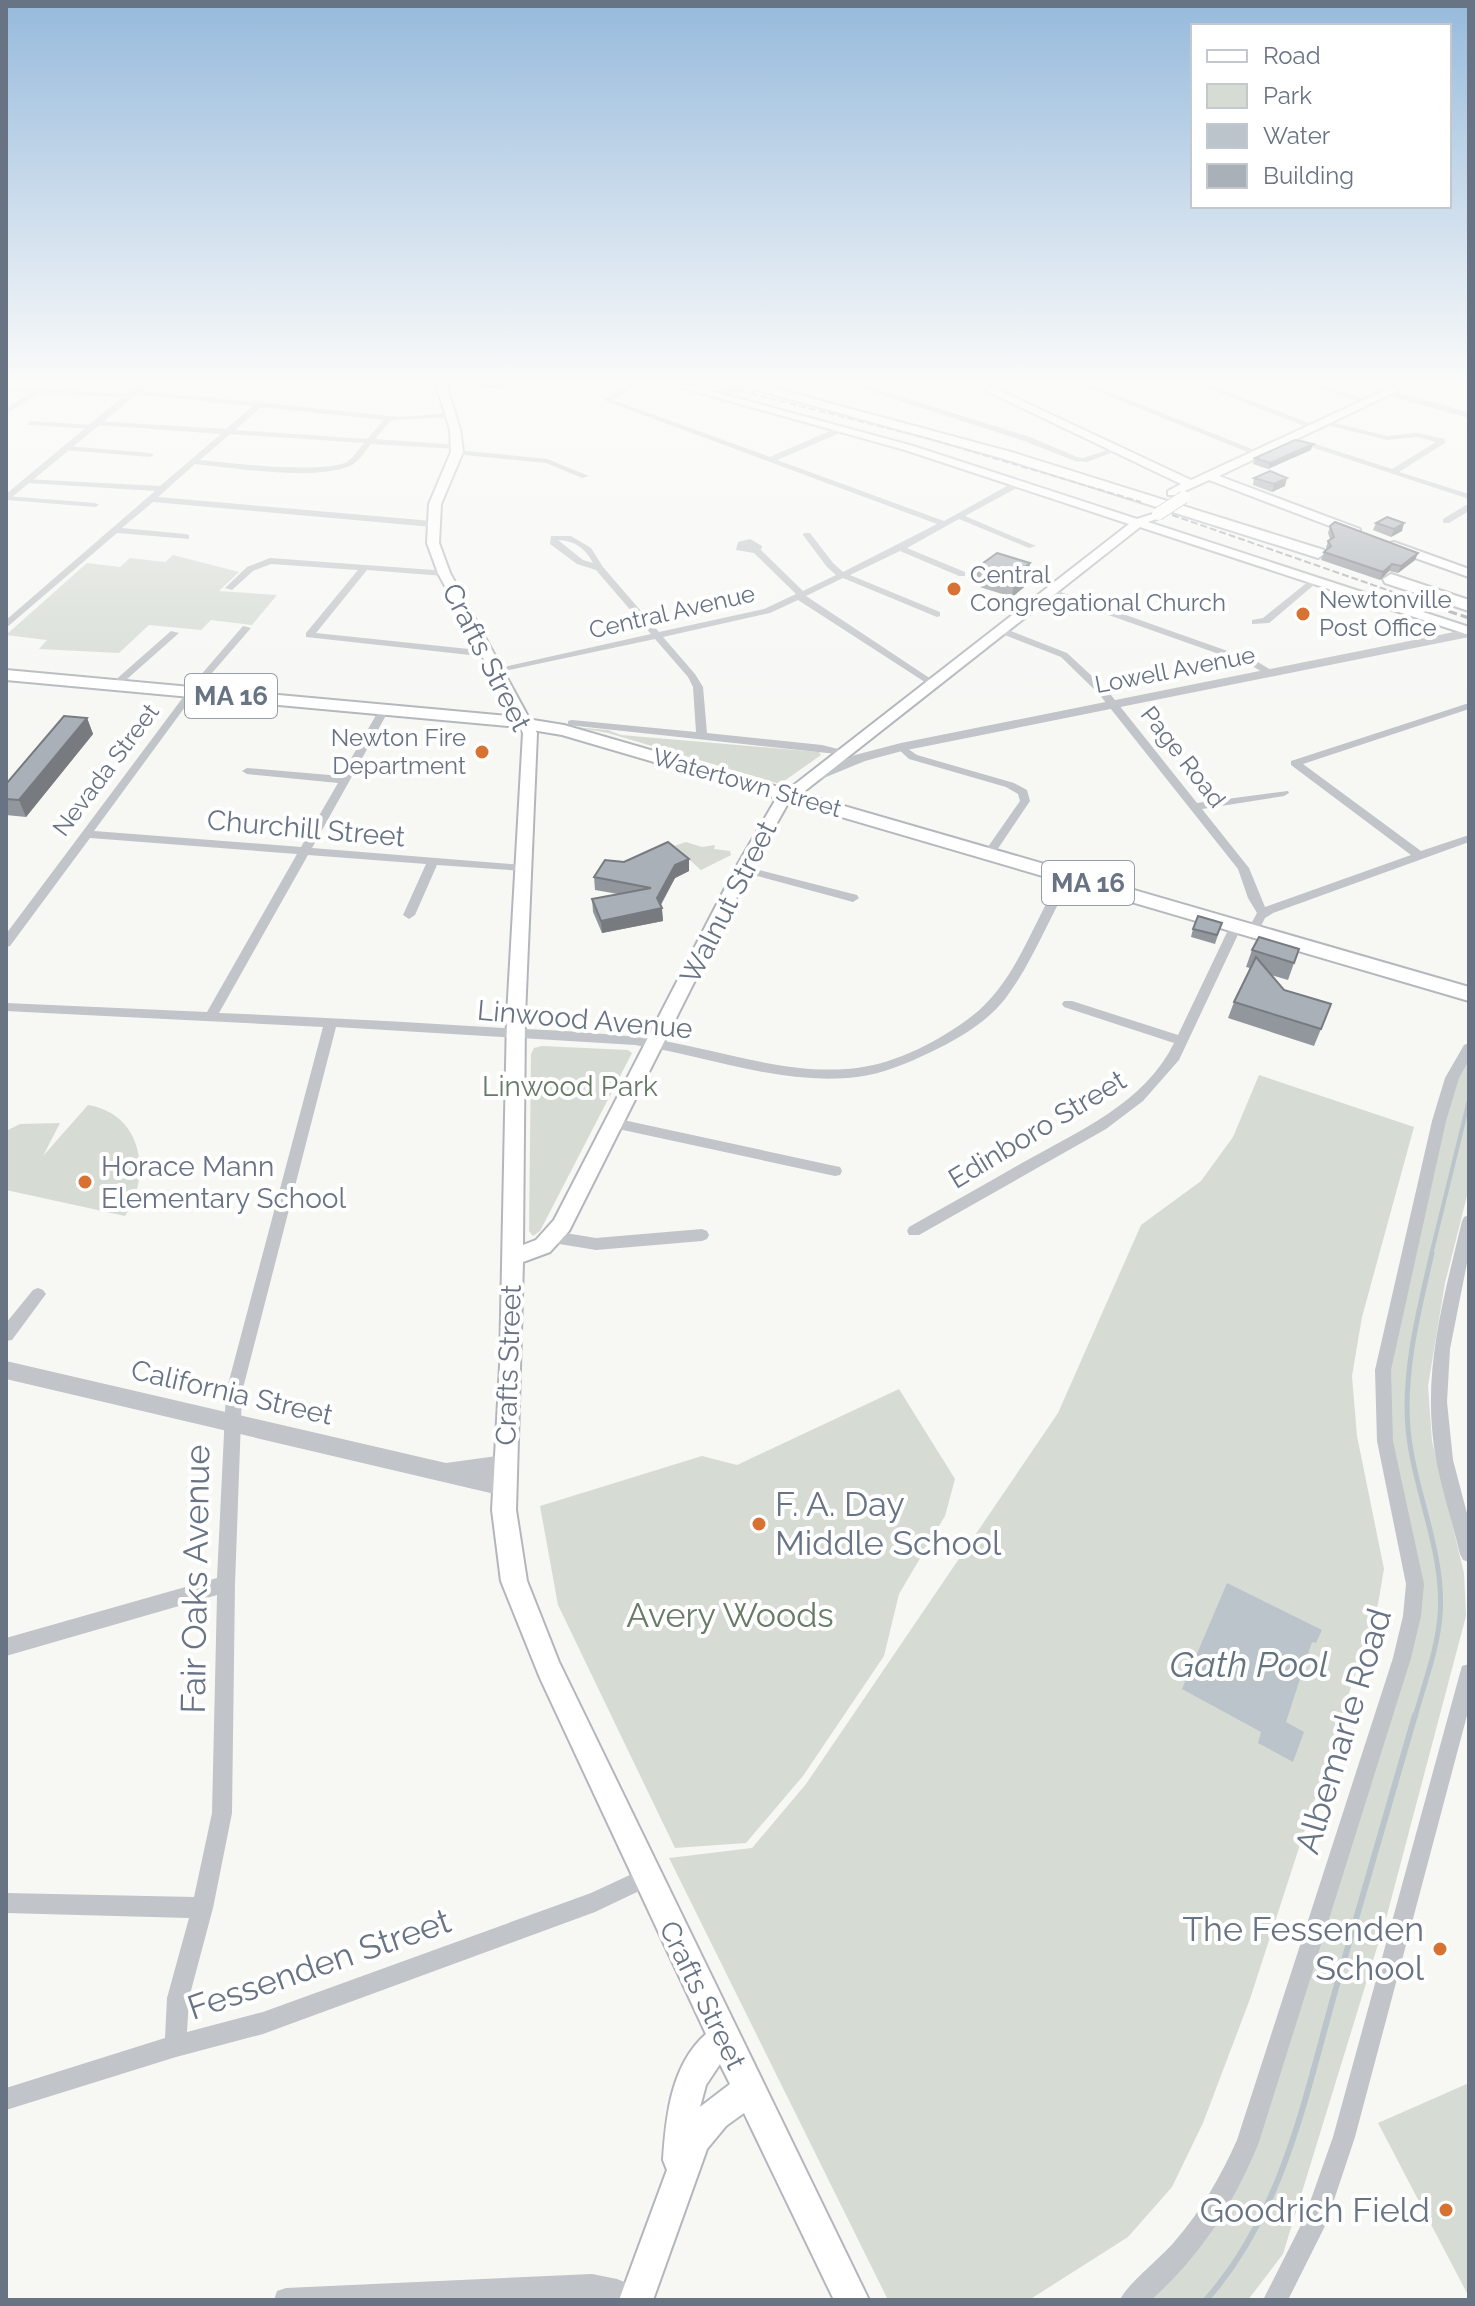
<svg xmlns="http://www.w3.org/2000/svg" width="1475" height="2306" font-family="Raleway,sans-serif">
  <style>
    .green { fill: #d6dcd4 }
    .water { fill: #bbc4ca }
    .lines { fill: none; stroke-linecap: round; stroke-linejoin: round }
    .stream-far2 { stroke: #bbc4ca; stroke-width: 4 }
    .stream-far1 { stroke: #bbc4ca; stroke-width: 5 }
    .stream { stroke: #bbc4ca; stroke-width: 6 }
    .secondary-casing { stroke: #b3b7bd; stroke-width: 4 }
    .primary-casing { stroke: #b4b7bc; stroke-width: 4 }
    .motorway-casing { stroke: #b4b7bb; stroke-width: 4 }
    .minor { fill: #c1c4c8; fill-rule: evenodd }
    .tertiary { fill: #c1c4c8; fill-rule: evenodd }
    .secondary { fill: #fff; fill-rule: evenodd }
    .primary { fill: #fff; fill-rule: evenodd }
    .motorway { fill: #fff; fill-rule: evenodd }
    .rail-far1 { stroke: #a4a8af; stroke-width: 2; stroke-dasharray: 7 3; stroke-linecap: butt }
    .rail { stroke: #a4a8af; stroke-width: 3; stroke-dasharray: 9 4; stroke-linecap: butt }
    .secondary-bridge-casing { stroke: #b3b7bd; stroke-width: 14; stroke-linecap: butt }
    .minor-bridge { stroke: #c1c4c8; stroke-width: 8 }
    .secondary-bridge { stroke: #fff; stroke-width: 12 }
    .wall { fill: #92979d }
    .shaded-wall { fill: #777b80 }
    .building { fill: #aab0b7; stroke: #777b80; stroke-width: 2 }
    .poi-dot { fill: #d87233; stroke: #fff; stroke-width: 3 }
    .labels { text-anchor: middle; stroke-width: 8; stroke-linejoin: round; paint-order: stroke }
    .far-poi-label { font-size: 24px; fill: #687384; stroke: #fff; text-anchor: start }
    .far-street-label { font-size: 24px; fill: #687384; stroke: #fff }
    .shield { fill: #fff; stroke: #959da9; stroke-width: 2 }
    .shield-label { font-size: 26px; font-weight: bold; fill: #687384 }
    .street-label { font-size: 28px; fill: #687384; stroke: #fff }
    .park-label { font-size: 28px; fill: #687b67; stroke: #fff }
    .poi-label { font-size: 28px; fill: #687384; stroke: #fff; text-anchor: start }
    .near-poi-label { font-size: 34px; fill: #687384; stroke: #fff; text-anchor: end }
    .near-street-label { font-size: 34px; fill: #687384; stroke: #fff }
    .near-park-label { font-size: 34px; fill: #687b67; stroke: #fff }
    .near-water-label { font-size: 36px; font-style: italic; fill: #64747f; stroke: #fff }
  </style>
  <rect width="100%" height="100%" fill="#f7f7f4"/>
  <path class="green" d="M173,555L239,572L219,591L277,595L252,625L211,620L201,630L149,625L119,653L39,649L47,640L6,635L87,563L120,567L130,558L165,562Z
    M574,727L608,730L621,735L819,752L821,755L780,784L608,733Z
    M686,842L702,847L715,845L714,849L730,851L731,855L701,870L674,846Z
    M542,1046L628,1050L632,1053L540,1231L533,1236L529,1231L531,1054L534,1048Z
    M1469,1048V1188L1445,1283L1428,1386L1432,1441L1464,1573L1466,1616L1387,1915L1283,2254L1248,2300H1131L1241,2157L1415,1592L1382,1380L1447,1093Z
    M1259,1075L1414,1127L1362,1317L1352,1376L1357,1436L1384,1569L1378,1604L1250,1999L1203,2123L1172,2187L1128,2237L1029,2300H888L669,1858L752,1848L806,1784L1058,1413L1141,1225L1201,1181L1233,1137Z
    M88,1105C143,1114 152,1175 125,1216L6,1190V1131L20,1124L60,1123L43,1156Z
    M899,1389L955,1479L945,1516L899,1594L884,1656L803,1776L746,1843L675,1848L558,1605L540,1506L702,1456L737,1465Z
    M1469,2083V2297L1378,2123Z"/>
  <path class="water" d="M1227,1583L1322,1630L1316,1643L1312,1642L1286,1722L1304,1732L1293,1762L1258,1743L1261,1732L1182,1689Z"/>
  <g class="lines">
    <path class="stream-far2" d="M1431,1255L1469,1100"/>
    <path class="stream-far1" d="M1415,1717C1424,1684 1437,1651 1440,1616C1445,1552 1414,1492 1408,1429C1403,1370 1419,1310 1432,1253"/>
    <path class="stream" d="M1206,2300C1282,2214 1304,2102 1334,1995C1361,1902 1388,1809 1415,1715"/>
    <g class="secondary-casing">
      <path id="secondary" d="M436,385H446L460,429L463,452L441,504L439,543L450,573L537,733L525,1016L523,1245L536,1240L554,1220L735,869L776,799L1129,524L905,450L672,385H689L913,446L1137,519L1162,511V517L1148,522L1469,627V635L1140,527L787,805L751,869L569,1231L550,1252L523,1262L516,1510L527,1581L559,1662L869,2300H834L744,2113L726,2126L707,2149L653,2300H619L667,2170L663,2160C666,2116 671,2065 706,2034L540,1678L501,1581L492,1510L500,1366L507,1016L523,733L438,573L427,543L429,504L451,452L450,429ZM720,2064L730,2084L700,2107L706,2085Z
        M974,385H988L1191,480L1396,385H1410L1219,476L1360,529V535L1356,536L1209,480L1176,495H1168V491L1181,484Z
        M1394,542L1469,569V577L1390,549V543Z"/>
    </g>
    <g class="primary-casing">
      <path id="primary" d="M6,670L508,716L564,725L1469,987V1001L562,735L508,726L6,680Z"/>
    </g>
    <g class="motorway-casing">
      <path id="motorway" d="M739,385H762L1011,452L1324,550L1326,553L1318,558L1312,556L1001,458Z
        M1391,574L1469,600V611L1385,583L1383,579Z"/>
    </g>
    <path class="minor" d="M627,385H636L613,400L770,457L841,426H847V430L777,460L944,521L1016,481H1022V485L965,516L1036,546L1029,548L959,519L907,548L965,572V576H959L900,551L850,575L940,612V616L937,617L843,578L806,596L934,681V685L931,686L798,600L770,613L663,637L695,674L703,687L707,733L822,745L846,751V755L568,725V721L572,720L696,732L693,687L688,677L655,639L495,673V669L651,634L596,570L577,564L550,544L551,536H571L591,548L603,567L659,632L764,609L796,594L754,553L736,550L738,542L750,539L762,546L761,550L803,591L836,575L827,567L803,535L804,533H810L833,563L843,572L937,524L603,400ZM558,540C574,540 586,549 593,563L583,560Z
      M851,385H863L1030,437L1077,457L1083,458L1117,447L1121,449L1087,462L1075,461L1024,441Z
      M1081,385H1092L1262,453L1255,455Z
      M1199,385H1210L1319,427L1312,429Z
      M1311,385H1323L1372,402L1365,404Z
      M1464,385H1469V387H1465Z
      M6,387L130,394L134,396L130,398L39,393L6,414V409L30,393L6,391Z
      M134,390L257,402L261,401L265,403L400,417L449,413L453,415L452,417L391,420L375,439L457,445L461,447L457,449L371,444C365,451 359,462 350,466C312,481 236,468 195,464L158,497L432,521L436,524L432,527L153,502L122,528L186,534L189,535V539L117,533L6,628V620L155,491L28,483H25V479L160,486L221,434L97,425H94V421L226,429L253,406L131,394ZM261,407L384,420L367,439L235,430ZM230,434L364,443C359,449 353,458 347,462C322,474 230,463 200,460Z
      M1323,420L1387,436L1417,433L1445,439V443L1399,472L1469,494V499L1290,440L1297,438L1392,469L1436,442L1417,437L1387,440L1323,424Z
      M32,421L93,425L97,427L93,429L29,425L28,423Z
      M67,446L150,453L154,455L150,457L64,450L63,448Z
      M457,450L547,459L589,476L582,478L546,463L454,454V450Z
      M6,496L95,503L99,505L95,507L7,500Z
      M1466,505H1469V511L1449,523H1443V519Z
      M270,558L447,571V575L444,576L367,570L316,633L488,651L493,654L488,657L306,637V633L358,570L271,564L253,571L232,590L225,588L247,567Z
      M1314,577L1321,579L1269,623L1252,624V620L1263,618Z
      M1049,590H1055L1256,661L1276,673L1268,675L1250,665L1049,594Z
      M243,626L251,628L199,688L94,831L301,847L338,783L247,774L242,771L247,768L341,776L379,710L384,707L389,710L312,848L523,865L529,868L523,871L437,865L415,915L409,919L403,915L426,864L308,855L219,1013C314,1017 409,1022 503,1028C548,1030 592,1032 636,1037C710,1045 782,1077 857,1068C897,1063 941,1040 972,1016C1017,981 1033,921 1063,874L1067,873L1073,877C1049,917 1033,962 1005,999C986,1023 958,1039 931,1052C908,1063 882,1074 857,1077C782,1086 708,1056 635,1045L336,1027L242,1392L235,1584L232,1813L213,1908L189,1998L187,2032L263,2012L591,1893L647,1867L654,1870L657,1877L654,1884L595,1912L263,2034L176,2057L6,2110V2088L165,2038L167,1998L189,1918L6,1913V1893L194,1897L212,1813L217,1595L6,1656V1638L217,1578L226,1392L323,1027L6,1011V1003L207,1012L297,854L90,838L10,946L6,947V934L193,684Z
      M997,628H1003L1067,653L1107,690L1197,803L1288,791L1289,793L1284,796L1202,809L1249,868L1265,907L1411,855L1291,765V761L1469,703V709L1303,764L1421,851L1469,835V842L1273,913L1265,918L1257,934H1249L1247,931L1257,913L1248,898L1238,869L1099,694L1061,657L997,632Z
      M171,631L179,633L118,687H112V683Z
      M901,744L917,755L1014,783L1027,790L1030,801L993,856L989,857L983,854L1020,801L1018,794L1006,787L909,759L896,747Z
      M743,866L857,895L859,898L853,902L739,871L737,869Z
      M1236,922L1242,926L1179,1060L1143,1101L1106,1129L919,1235H909L907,1231L909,1227C946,1206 984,1185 1022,1163C1077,1132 1145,1103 1174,1043L1064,1007L1062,1004L1064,1001H1072L1178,1035L1230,926Z
      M1469,1043V1060L1459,1078L1446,1121L1391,1370L1393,1441L1424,1584L1421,1616L1411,1658L1259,2142C1235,2202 1200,2257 1151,2300H1120C1126,2285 1162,2257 1175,2241C1201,2211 1221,2176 1237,2140L1393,1658L1403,1616L1406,1584L1377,1441L1375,1370L1432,1121L1445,1078L1464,1045Z
      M614,1118L835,1166L840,1167L842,1171L840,1175L835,1176L609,1127L607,1123L609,1119Z
      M1469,1215V1253L1450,1349L1447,1402L1453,1460L1469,1521V1562L1463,1560L1460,1554C1450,1512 1435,1471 1432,1428C1426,1357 1446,1289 1462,1221L1464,1217Z
      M702,1229L707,1231L709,1235L707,1239L702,1241L596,1250L553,1243L548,1241L546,1237L548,1233L553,1231L596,1238Z
      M38,1288L43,1290L46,1294L43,1298L12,1340L6,1341V1323L33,1290Z
      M1469,1664V1708L1355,2137L1326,2224L1288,2300H1263L1304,2219L1333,2137L1460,1673L1462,1666Z
      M592,2274L617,2279L645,2290L648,2300L592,2298L274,2300L277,2291L286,2288Z"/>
    <path class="tertiary" d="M137,385H148L6,502V494Z
      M1388,390L1469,412V418L1385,395Z
      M1469,629V637L902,751L865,761L814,782H804L802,779L855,755L901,743Z
      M6,1361L446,1463L504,1455L512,1458L515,1465L512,1472L499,1475L511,1479L514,1486L511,1493L503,1496L6,1379Z"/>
    <use href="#secondary" class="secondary"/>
    <use href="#primary" class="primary"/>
    <use href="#motorway" class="motorway"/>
    <path class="rail-far1" d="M710,385L726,389
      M741,391L930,439L1141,502
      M1172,515L1442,609"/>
    <path class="rail" d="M1436,607L1469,618"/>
    <g class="secondary-bridge-casing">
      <path id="secondary-bridge" d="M1158,514L1184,497"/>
    </g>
    <path class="minor-bridge" d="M728,392L744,385"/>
    <use href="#secondary-bridge" class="secondary-bridge"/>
  </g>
  <path class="wall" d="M466,385H504L501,389Z
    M1311,450L1268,469L1253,464L1255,458Z
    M1254,478L1285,486L1272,492L1253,485Z
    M1376,523L1402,531L1391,537L1373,530Z
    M1330,526L1418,553L1415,560L1398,573L1389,571L1380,580L1321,560L1324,552L1327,550L1326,548L1328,541L1330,539L1328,533Z
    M1030,563L1028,584L1012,597L973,585L975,569Z
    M87,718L93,734L26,817L6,815V784Z
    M689,871L675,878L661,905L663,921L602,933L593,912L592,899L618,894L595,890L594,877Z
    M1222,923L1215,944L1191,937L1193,929Z
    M1299,949L1288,980L1271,975L1321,1029L1314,1046L1228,1018L1234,1002L1250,968L1246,967L1252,950Z"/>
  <path class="shaded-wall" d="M1313,444L1311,450L1268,469L1270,463Z
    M1287,478L1285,486L1272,492L1274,484Z
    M1404,523L1402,531L1391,537L1394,529Z
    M1418,553L1415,560L1398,573L1401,566Z
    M1030,563L1028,584L1012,597L1014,582L1025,567Z
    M1392,564L1389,571L1380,580L1383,572Z
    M87,718L93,734L26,817L19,800Z
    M689,859V871L675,878L658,909L662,908L663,921L602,933L601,921L657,898L675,865Z"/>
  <path class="building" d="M1295,440L1313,444L1270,463L1255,458Z
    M1270,471L1287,478L1274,484L1254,478Z
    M1387,517L1404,523L1394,529L1376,523Z
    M1335,522L1418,553L1401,566L1392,564L1383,572L1324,552L1331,546L1328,541L1334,537L1330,526Z
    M997,553L1030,563L1025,567L1030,569L1014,582L975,569Z
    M64,716L87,718L19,800L6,799V784Z
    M668,842L689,859L675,865L657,898L662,908L601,921L592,899L651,888L594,877L605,860L624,862Z
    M1198,916L1222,923L1217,935L1193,929Z
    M1259,937L1299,949L1294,963L1252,950Z
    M1256,957L1284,990L1331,1004L1321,1029L1234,1002Z"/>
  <linearGradient id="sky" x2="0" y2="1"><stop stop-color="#96badc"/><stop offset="0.54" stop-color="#fbfbfa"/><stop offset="1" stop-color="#fbfbfa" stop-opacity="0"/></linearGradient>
  <rect width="1475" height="708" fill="url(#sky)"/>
  <g class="poi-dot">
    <circle cx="954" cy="589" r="8"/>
    <circle cx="1303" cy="614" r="8"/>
    <circle cx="482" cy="752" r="8"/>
    <circle cx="85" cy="1182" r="8"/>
    <circle cx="759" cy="1524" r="8"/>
    <circle cx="1440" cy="1949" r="8"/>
    <circle cx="1446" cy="2210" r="8"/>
  </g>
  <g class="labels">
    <g class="far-poi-label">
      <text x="970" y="583">Central<tspan x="970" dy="28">Congregational Church</tspan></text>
      <text x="1319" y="608">Newtonville<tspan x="1319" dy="28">Post Office</tspan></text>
      <text x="466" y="746" text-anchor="end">Newton Fire<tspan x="466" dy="28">Department</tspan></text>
    </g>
    <g class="far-street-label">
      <text transform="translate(672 612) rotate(-13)" y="8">Central Avenue</text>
      <text transform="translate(1175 670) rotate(-11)" y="8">Lowell Avenue</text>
      <text transform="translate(1183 757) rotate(52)" y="8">Page Road</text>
      <text transform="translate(106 770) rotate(-53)" y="8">Nevada Street</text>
      <text transform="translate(747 783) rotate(16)" y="8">Watertown Street</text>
    </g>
    <g class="shield">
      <rect x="185" y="674" width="92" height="44" rx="6"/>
      <rect x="1042" y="861" width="92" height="44" rx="6"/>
    </g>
    <g class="shield-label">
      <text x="231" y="705">MA 16</text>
      <text x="1088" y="892">MA 16</text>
    </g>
    <g class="street-label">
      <text transform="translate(487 657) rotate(63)" y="10">Crafts Street</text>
      <text transform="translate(306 828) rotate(5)" y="10">Churchill Street</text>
      <text transform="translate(728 902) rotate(-63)" y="10">Walnut Street</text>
      <text transform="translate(585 1019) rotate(5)" y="10">Linwood Avenue</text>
      <text transform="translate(1037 1129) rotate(-31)" y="10">Edinboro Street</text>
      <text transform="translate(508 1365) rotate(-88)" y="10">Crafts Street</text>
      <text transform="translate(232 1392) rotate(13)" y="10">California Street</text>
      <text transform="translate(703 1995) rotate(64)" y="10">Crafts Street</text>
    </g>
    <g class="park-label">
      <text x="570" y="1096">Linwood Park</text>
    </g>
    <g class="poi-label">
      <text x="101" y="1176">Horace Mann<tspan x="101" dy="32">Elementary School</tspan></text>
    </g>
    <g class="near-poi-label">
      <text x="775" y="1516" text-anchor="start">F. A. Day<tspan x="775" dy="39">Middle School</tspan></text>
      <text x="1424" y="1941">The Fessenden<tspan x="1424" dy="39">School</tspan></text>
      <text x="1430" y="2222">Goodrich Field</text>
    </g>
    <g class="near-street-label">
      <text transform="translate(195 1579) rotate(-89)" y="12">Fair Oaks Avenue</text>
      <text transform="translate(1343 1731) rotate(-73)" y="12">Albemarle Road</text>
      <text transform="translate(319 1964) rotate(-19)" y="12">Fessenden Street</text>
    </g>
    <g class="near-park-label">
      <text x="730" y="1627">Avery Woods</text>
    </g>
    <g class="near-water-label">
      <text x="1249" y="1677">Gath Pool</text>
    </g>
  </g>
  <rect width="1475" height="2306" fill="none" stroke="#687384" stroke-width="16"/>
  <rect x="1191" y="24" width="260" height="184" fill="#ffffff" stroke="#c3c7ce" stroke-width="2"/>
  <rect x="1207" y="50" width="40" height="12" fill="#ffffff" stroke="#c3c7ce" stroke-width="2"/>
  <text x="1263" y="64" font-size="24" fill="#687384">Road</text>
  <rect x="1207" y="84" width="40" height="24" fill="#d6dcd4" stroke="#c3c7ce" stroke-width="2"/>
  <text x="1263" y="104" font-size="24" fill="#687384">Park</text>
  <rect x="1207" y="124" width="40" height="24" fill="#bbc4ca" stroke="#c3c7ce" stroke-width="2"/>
  <text x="1263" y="144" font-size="24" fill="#687384">Water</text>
  <rect x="1207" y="164" width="40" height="24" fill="#aab0b7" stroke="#c3c7ce" stroke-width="2"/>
  <text x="1263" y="184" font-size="24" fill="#687384">Building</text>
</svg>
